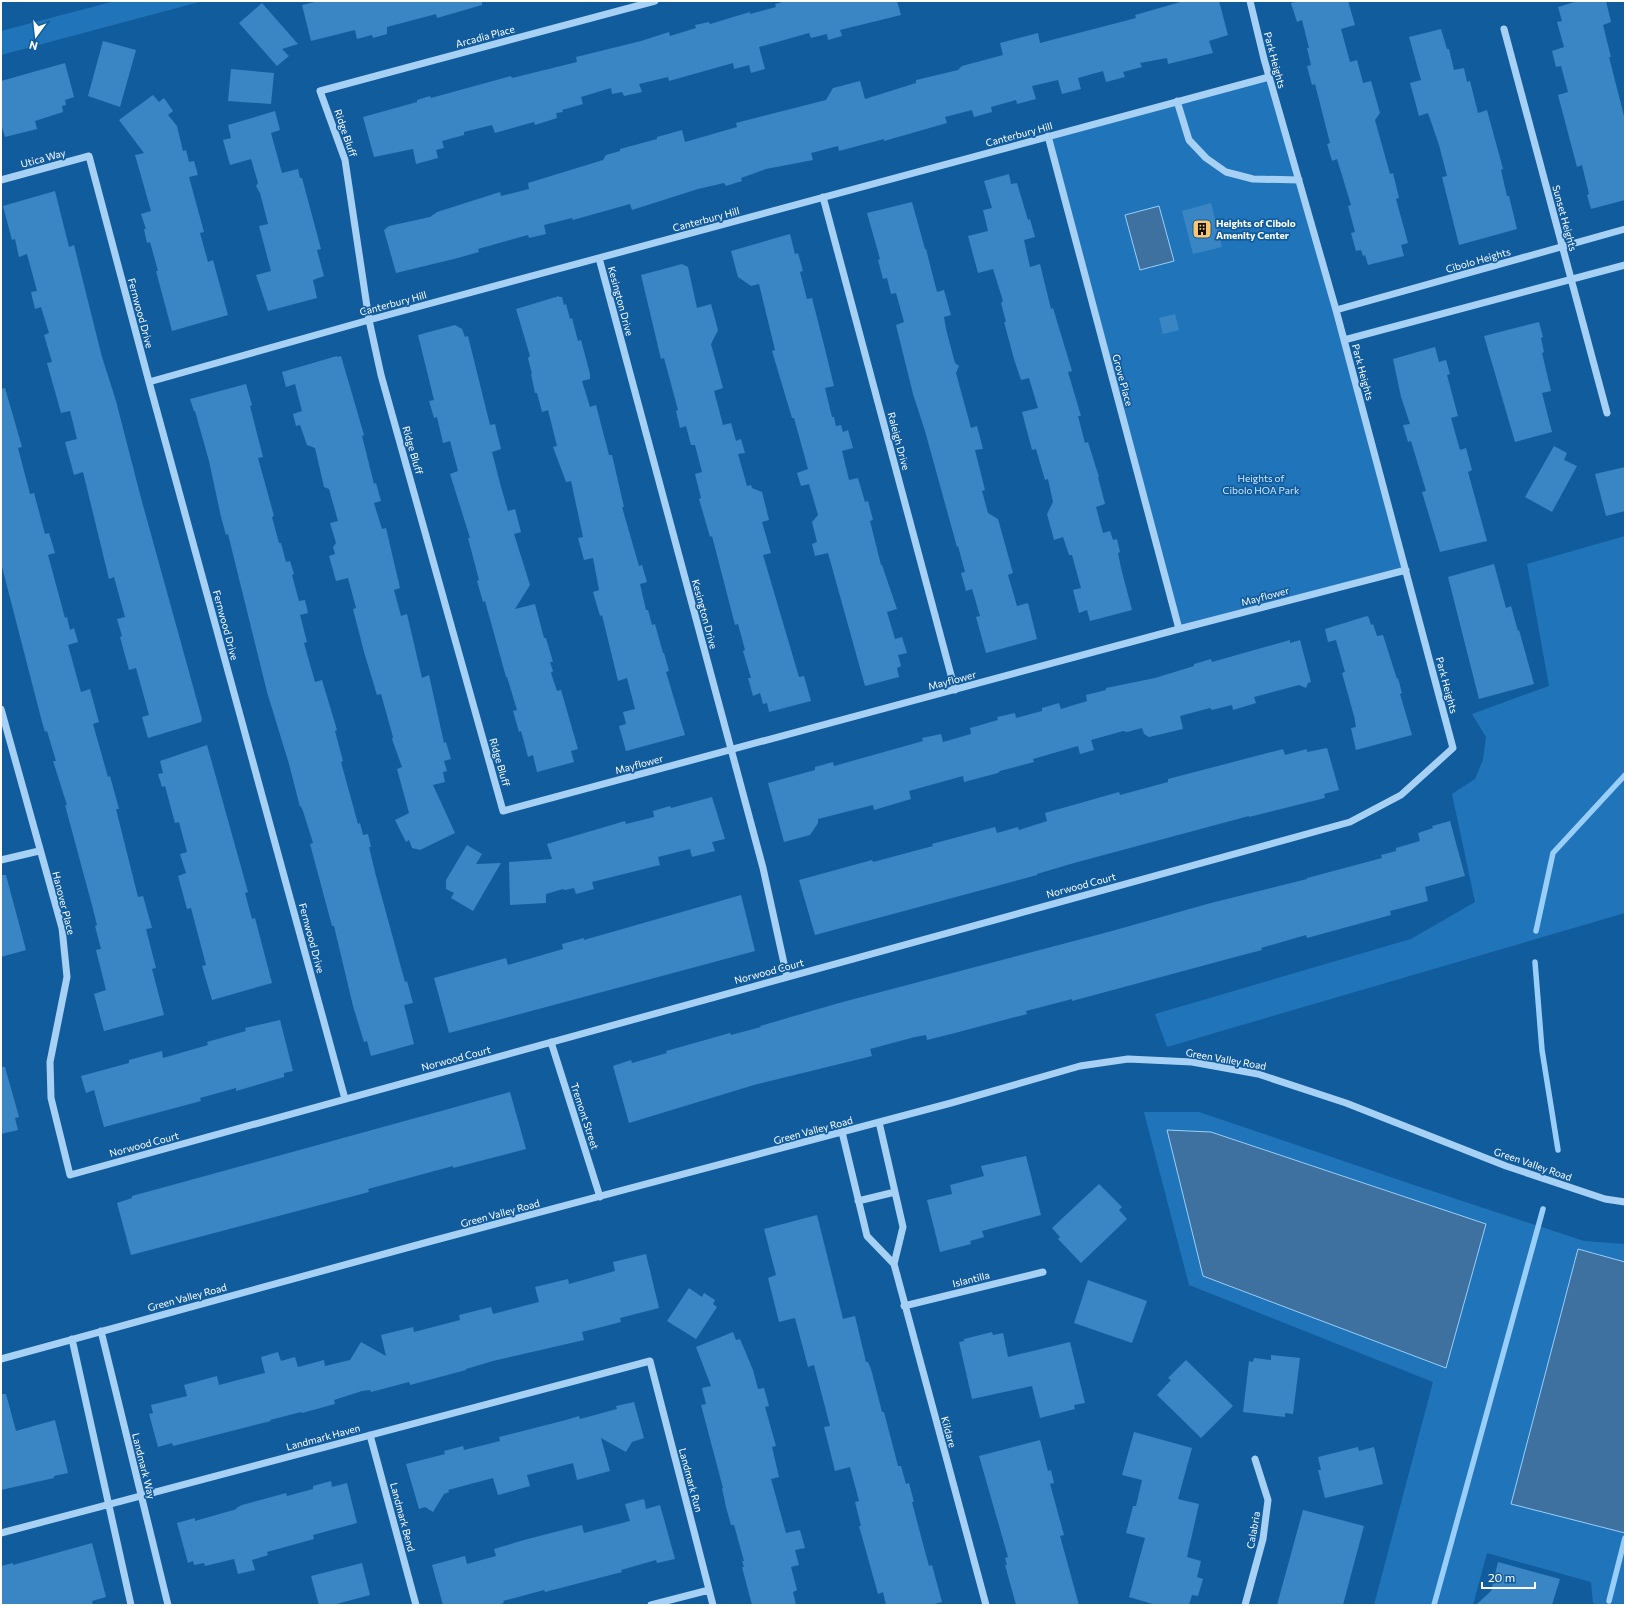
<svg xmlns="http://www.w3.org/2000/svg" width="1626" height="1606" font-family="Commissioner,sans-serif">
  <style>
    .green { fill: #2075ba }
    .water { fill: #3e71a0; stroke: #99cef8 }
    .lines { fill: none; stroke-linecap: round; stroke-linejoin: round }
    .stream { stroke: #99cef8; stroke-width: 5.5 }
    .building { fill: #3a86c4 }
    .minor { stroke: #a7d1f4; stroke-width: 7 }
    .labels { text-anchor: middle; stroke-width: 3.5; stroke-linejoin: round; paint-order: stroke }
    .street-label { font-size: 10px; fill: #fff; stroke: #115c9d }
    .poi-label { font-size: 10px; font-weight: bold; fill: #fff; stroke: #115c9d; text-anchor: start }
    .park-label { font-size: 10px; fill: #cfe9fe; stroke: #115c9d }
  </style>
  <rect width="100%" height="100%" fill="#115c9d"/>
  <path class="green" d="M115,1H203L1,55V31Z
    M1269,77L1406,570L1179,629L1048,136Z
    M1625,536V913L1167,1047L1155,1014L1411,939L1475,902L1452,794L1475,779L1483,760L1486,737L1472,714L1549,686L1527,564Z
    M1144,1112H1199L1414,1185L1584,1241L1625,1244V1605H1599L1593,1603L1591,1582L1487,1553L1473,1605H1374L1433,1382L1189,1285Z"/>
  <path class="water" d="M1159,206L1174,261L1140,270L1125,215Z
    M1167,1130L1211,1132L1486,1224L1446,1368L1203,1276Z
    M1578,1249L1625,1262V1533L1511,1504Z"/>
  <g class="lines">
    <path class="stream" d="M1536,931L1553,853L1625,775
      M1535,962L1542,1050L1558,1150
      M1609,1601L1625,1538
      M1434,1605L1543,1209"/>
  </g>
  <path class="building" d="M319,1H482V5L437,18L436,14L387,27V34L373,38L372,35L357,39L355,30L311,41L302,5Z
    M786,1H897L901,15L840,30L842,36L828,40L827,34L811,38L809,33L759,47L765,69L751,73L749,65L734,69L733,63L669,81L668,77L639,84L642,92L624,96L622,92L612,94L611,88L581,97L583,104L562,110L563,112L556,113L557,118L535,125L534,122L495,133L492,125L464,132V135L442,141L444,148L436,150L438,158L416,164L413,149L374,157L363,117L417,102V100L430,96L431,98L511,76L512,78L577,62L576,57L641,41L669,32L670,36L696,28L695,25L709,22L710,24L750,12V14L776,7L775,4Z
    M1184,1H1219L1228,35L1209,41L1213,53L1168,64L1167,58L1140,63L1142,67L1123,72L1125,77L1106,82L1103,71L1078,78L1081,89L1062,94L1058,80L1032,86L1036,99L1017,104L1016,100L991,107L992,112L974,117L972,110L945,117L947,123L884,141V139L839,151L838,146L811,153L813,160L766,169L741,178L742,181L726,186L724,183L698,189L632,210L630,204L573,220L572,218L544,225L546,234L529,238L528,235L478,249L479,252L458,258L396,273L384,230L389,226L430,217L437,212L500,192L501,196L529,189L528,183L603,160L606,155L620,151V149L657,139V137L682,130L685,142L737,127L736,123L826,100L833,88L860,81L865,99L916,83V80L958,70L962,66L1003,55L1000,43L1038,33L1040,43L1136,18L1135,15Z
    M1299,1H1348L1355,25L1341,29L1350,62L1357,60L1363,83L1371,81L1380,113L1375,120L1390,174L1393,173L1399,198L1396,199L1408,243L1401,245L1404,256L1368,265L1365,255L1363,256L1361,250L1356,251L1351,233L1355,232L1348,206L1351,205L1337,159L1332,161L1327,144L1330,143L1315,84L1312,85L1307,66L1311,65L1307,48H1309L1302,20L1297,22L1291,3Z
    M1578,1H1606L1611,22L1603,25L1611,57H1609L1625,120V200L1591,209L1587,195L1589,194L1582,165L1577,167L1558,95L1568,92L1561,66L1556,67L1552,51L1564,47L1557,22L1562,21L1558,7Z
    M262,3L298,44L282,49L289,56L277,66L239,23Z
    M1441,29L1447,49H1449L1454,70L1464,68L1467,82L1470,81L1478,113L1487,110L1503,169L1501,170L1507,196H1509L1517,229L1459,245L1442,177L1447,176L1439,145L1428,113L1419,116L1410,83L1421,80L1409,37Z
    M103,41L136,50L120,107L88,96Z
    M65,63L74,97L65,100L66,105L62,106L63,112L35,121L37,129L5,137L1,124V81Z
    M231,69L274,73L271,104L228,101Z
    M153,95L159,102L164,98L173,111L168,115L177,126L183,151L186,150L189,162L194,161L198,175L189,177L204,232L200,233L208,262L213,260L228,315L172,331L156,271H158L150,242L147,243L144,229H146L141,214L151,211L135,155L144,153L119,120Z
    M275,111L280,130L271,133L282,173L298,169L300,178H302L321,249L317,250L324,276L313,280L317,298L268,311L256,275L271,271L259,226L268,224L260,193L256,186L258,183L251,159L230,165L223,140L231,138L228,125Z
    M1009,174L1011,184L1017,183L1028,220L1030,219L1035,237L1024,240L1030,267L1040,264L1051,309L1053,308L1072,371L1068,372L1081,416H1078L1085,443L1088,442L1099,477H1098L1105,504L1096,507L1103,533L1110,531L1113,540L1117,539L1120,552L1118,553L1121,568L1132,610L1090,621L1087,610L1079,613L1073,590L1081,588L1072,555H1069L1063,537L1054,540L1047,514L1053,502L1048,479L1045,480L1036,449L1032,450L1022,412L1038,408L1029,378L1021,380L1014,359L1004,322H1006L1001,303L1003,301L993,269L978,273L968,236L988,231L983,210L992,208L984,181Z
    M55,191L69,247L74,245L102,357L116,401L141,498L202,719L201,722L148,738L142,717L149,715L136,668L129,670L120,637L122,636L117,619L125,617L114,577L109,579L83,472L74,475L65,442L77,439L70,411L61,413L47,363L52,362L44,335L49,333L41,307L35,309L31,292L37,291L27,254L19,257L15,239L12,240L3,206Z
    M912,202L925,249H926L937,292L944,290L951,315L944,317L946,329L955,363L959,366L956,373L971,428L977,426L983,449L975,450L985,490L982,491L988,513L998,519L1013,573L1008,575L1017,606L1028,603L1037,639L986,653L976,617L980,616L972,589L966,591L961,573L965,572L958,546L957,547L925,431L913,394L896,325L904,322L896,293L891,294L887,278L883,279L878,260L880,259L867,213Z
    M1211,203L1222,247L1193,254L1182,211Z
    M790,234L795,254L798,253L803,271L800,272L807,299L812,298L824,345L834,386L825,388L832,417H834L836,426L841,425L843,432L848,430L853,448L842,451L849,480L858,478L865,502L868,501L873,520L870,521L881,565H882L897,609L887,612L895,639L902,637L907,653L898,655L901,666L897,668L899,677L865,686L828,553L815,556L812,544L817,542L812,522L818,515L809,484L801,486L797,473L808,469L794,418H792L772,351L775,350L759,284L751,286L738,277L731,251Z
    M682,264L688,267L697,308L711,304L718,330L711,344L723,388L714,391L723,425L731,423L736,441L741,439L745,453L738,454L747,486L751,485L752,488L762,492L769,520L762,522L771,553L763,555L799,677L804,676L811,701L769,712L767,703L763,704L760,693L753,696L748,678H751L743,651L745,650L738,624L735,625L712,536L710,537L699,499L701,498L695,474L702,472L695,445H691L686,426L680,428L676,411L678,410L664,358L661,359L641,275Z
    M559,296V297H562L564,305L566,304L570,319L572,318L578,341L581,340L590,374V379L582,381L590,407L596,405L609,455H612L624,507H622L639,566L642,565L647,582L640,584L646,610H648L652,625L655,624L663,653H664L669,671L666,672L685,735L626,751L619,726L626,724L623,712L635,709L627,678L618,681L602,615L600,616L593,592L599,590L593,558L584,560L578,538L583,537L571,481L566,482L553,447L557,446L548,410L542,412L537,393H535L531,374H532L528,358L530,356L516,309Z
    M1175,314L1179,330L1163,334L1159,318Z
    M1539,322L1543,337L1541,338L1544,352L1542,353L1551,391L1542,393L1552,432L1515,442L1484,336Z
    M455,325L462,329L465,337L468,336L490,425L495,424L501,449L492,452L501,487L508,511L515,509L521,532L514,534L530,585L515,609L535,604L544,638H546L553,662H550L553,671L551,673L557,691L561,690L578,749L571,751L574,762L537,772L533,755L528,757L521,731L519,732L513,711L517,710L507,677H506L485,601L483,602L477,581L479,580L468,538H470L450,474L458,471L450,441L443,443L437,417L434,418L429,401L434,400L418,335Z
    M1435,347L1439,362L1446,360L1450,374L1447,375L1458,416L1451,418L1460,450L1466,448L1472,470L1468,472L1487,541L1440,552L1422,492L1426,491L1411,441L1408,442L1403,425L1410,424L1401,397L1393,359Z
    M337,356V357L341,356L364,435L362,436L374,484L376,483L381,501L374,503L382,529L386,528L400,588L394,590L401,616L407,614L422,678L429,675L444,743L446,742L451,759L444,761L447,771L443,772L445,782L433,785L455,833L420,850L412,848L409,840L406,842L395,820L409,813L397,769L402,767L392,739L393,737L381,694L377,695L364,652L353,609L356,608L348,578L336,581L329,556L335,554L333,547L336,543L330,523L338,521L329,489L324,487L315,448L307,445L300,425L296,426L293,414L302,411L295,384L286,387L282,372Z
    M246,384L252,405L250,406L263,457L258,458L274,516L272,517L279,543H281L286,562L290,561L294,574L292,575L299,601L305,600L308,613L300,615L307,642L304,643L315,682L322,680L337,730L335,731L343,761L341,762L358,824L360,823L363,835L368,834L371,847H369L376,876L405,982L407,981L413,1003L404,1005L414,1044L371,1056L367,1041L364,1042L353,1006L334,926H332L310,844L313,843L303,811L301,806L300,807L289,764L267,692L228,534L226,535L221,517L209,461L195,411H194L190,399Z
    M5,388L22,447L18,448L30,494L34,493L45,534L49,533L55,553L48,555L65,618L67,617L70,630L74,628L78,642L68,645L81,692L90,689L99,722L93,724L108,777L110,776L119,809H116L138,897L143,896L152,928L146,929L156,968L152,969L164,1015L104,1031L94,994L106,990L96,950L101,949L95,926L97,925L93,909L65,805H67L53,761H56L47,731L45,732L41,718L1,563V389Z
    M1554,446L1567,453L1564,460L1577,466L1552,512L1525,497Z
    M1625,467V511L1606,516L1595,474Z
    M1494,564L1506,608L1511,606L1518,631L1519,630L1534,684L1479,699L1448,577Z
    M1367,616L1369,618L1371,625L1373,624L1377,636L1383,635L1397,679L1398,678L1402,693L1400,694L1412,735L1356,750L1351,728L1356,727L1354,716L1342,673L1345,672L1336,640L1328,642L1325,629Z
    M1290,640V643L1300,640L1311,682L1308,683L1306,688L1299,685L1254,697L1256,703L1233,710L1232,705L1212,710L1210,708L1180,716L1183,729L1149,737L1144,734L1142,728L1127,732L1123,731L1091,740L1094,750L1080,754L1078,746L1033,759L1034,762L1000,771L998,773L964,782L963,776L909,791L911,799L874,810L873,805L818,819V823L810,835L784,842L768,783L815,770V767L833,762L834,766L923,741L922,738L941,734L943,742L971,734L970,728L998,720L997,717L1015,713L1016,718L1042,711V708L1059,703L1061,709L1087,701L1086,695L1106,690V688L1155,678L1194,666V664L1211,659L1212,662Z
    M207,745L248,892L245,893L252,919L255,918L272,983L212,1000L202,966L206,965L191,908L187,909L178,876L186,873L180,854L187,852L179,822L175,823L165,786L162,787L158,774L163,773L160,761Z
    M1327,748L1339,790L1324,794L1325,798L1249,817V816L1074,863L1037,874V875L815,935L799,880L872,860L873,862L933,846L932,844L995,827L997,833L1018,827L1019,830L1047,821L1045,813L1119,792L1120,795L1168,782V779L1283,749L1285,755L1307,749V752Z
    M712,797L725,839L712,842L715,851L692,857L690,849L658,857L660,865L592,882L594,889L576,894L574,888L565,890L563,889L546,894V903L510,905L509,862L552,859L547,844L625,821L626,824L654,817L653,811L670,806L671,808Z
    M1450,821L1465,876L1425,887L1428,901L1390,911L1391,915L1307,938L1306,935L1261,948L1262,950L1239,956L1072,1001V999L1026,1011L1027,1014L955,1033L927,1040L926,1035L915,1037L870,1049L872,1056L754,1085L629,1123L613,1066L631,1060L632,1063L667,1053L666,1051L730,1033L731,1035L761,1027L760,1026L839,1003L1112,931L1207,904L1307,879V878L1382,858L1381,855L1396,851V848L1420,841L1418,833L1433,828L1432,826Z
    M467,845L482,854L476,864L501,863L473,911L451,898L454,893L446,889V880Z
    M1,875H6L26,950L1,957Z
    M741,895L755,951L449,1033L434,978L506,958L508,965L563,949L562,944L584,938V940Z
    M280,1020L293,1071L284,1073V1077L236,1091V1088L200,1098L201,1101L104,1127L94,1090L86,1093L81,1076L129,1063V1060L162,1051L163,1058L208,1045L207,1042L246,1031L245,1028Z
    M1,1067H5L19,1117L15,1118L18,1130L1,1134Z
    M510,1092L526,1149L453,1168V1166L368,1189L369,1192L131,1255L117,1203L132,1198V1196Z
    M1026,1156L1041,1215L982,1231L984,1237L970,1241L971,1244L940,1252L927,1200L952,1194L950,1185L984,1176L981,1166Z
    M1099,1184L1122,1207L1119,1210L1127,1219L1081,1263L1058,1239L1060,1237L1052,1228Z
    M817,1215L843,1319L855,1316L866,1362H868L871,1369L882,1412H884L898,1466H901L906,1484L909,1483L914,1502H912L923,1544L929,1566L932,1565L942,1602L931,1605H886L883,1592L878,1594L859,1526H861L855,1502L859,1501L850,1467L835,1471L824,1427L830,1426L814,1365L808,1367L795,1318L779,1322L768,1278L776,1275L764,1229Z
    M646,1254L659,1308L620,1318L621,1322L582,1332L584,1340L493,1361L466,1369V1370L410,1385L409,1382L371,1392L370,1390L362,1391L334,1400L335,1404L302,1413L301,1412L270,1420L271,1421L173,1446L172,1443L158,1447L149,1414L153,1413L151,1405L187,1396L184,1385L217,1376L219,1385L265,1373L261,1357L278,1352L281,1361L295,1357L298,1367L324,1360L325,1366L350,1360L361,1342L386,1356L381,1335L413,1327L414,1332L460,1320L459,1315L491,1307L493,1314L539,1302L535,1287L568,1279L569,1284L615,1271L613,1262Z
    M1088,1280L1147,1301L1132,1343L1074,1323Z
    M689,1288L702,1297L704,1293L715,1300L713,1304L717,1307L696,1339L667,1321Z
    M733,1332L736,1340L740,1339L753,1370L758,1389L764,1388L769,1406L765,1407L776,1446L772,1447L779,1477L771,1479L786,1533L800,1530L805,1548L795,1550L799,1565L791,1567L797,1590L793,1592L796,1605H752L742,1567H744L742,1561H744L734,1525H731L726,1507L722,1488H723L701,1405L706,1404L702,1388L711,1386L696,1347Z
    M992,1332L993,1335L1003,1333L1008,1357L1070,1342L1085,1403L1074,1405L1075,1409L1040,1418L1032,1386L972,1399L959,1342L964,1341V1339Z
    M1271,1355L1300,1358L1293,1414L1285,1413V1417L1243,1412L1249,1361L1253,1362L1254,1358L1271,1360Z
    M1186,1360L1233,1406L1201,1438L1157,1395L1171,1380L1168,1378Z
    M1,1394H6L16,1431L55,1420L68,1473L54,1476V1478L1,1490Z
    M634,1402L644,1438L632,1442L626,1452L601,1438L610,1471L577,1480L573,1463L527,1475L530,1486L498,1495L493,1478L448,1490L449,1492L444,1494L433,1512L425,1507L419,1509L406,1464L445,1454L444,1451L463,1446L464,1450L500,1441L499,1437L566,1420L579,1416L580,1419L617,1409L616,1406Z
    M1134,1432L1192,1448L1178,1499L1199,1504L1187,1557L1201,1561L1197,1577L1203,1579L1198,1596L1192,1595L1189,1605H1156L1129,1597L1145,1538L1126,1533L1133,1506H1136L1142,1480L1122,1475Z
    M1040,1440L1048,1471L1051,1470L1054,1483L1050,1484L1064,1535L1060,1536L1079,1605H1016L1005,1565H1007L1005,1558L1008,1557L979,1456Z
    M1358,1447L1359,1451L1374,1447L1383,1484L1325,1498L1318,1470H1321L1318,1457Z
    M331,1481L332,1487L347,1483L357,1523L313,1535L314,1539L267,1552L268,1555L252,1560L255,1570L238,1574L234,1559L205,1566L204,1563L194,1565L193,1561L188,1563L177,1523L195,1518V1521L237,1509L236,1508L242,1505L286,1493L287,1496L313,1489V1486Z
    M644,1499L646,1509L660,1505L675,1559L657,1563L656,1560L621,1570L622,1572L545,1592L544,1590L503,1601L504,1603L496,1605H443L432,1565L465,1556L467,1564L496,1556L494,1549L524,1540L582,1525L584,1533L630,1521L625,1504Z
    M1303,1510L1364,1526L1343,1605H1277Z
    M92,1543L106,1597L92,1601L93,1605H1V1566L13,1563V1565Z
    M1498,1562L1560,1579L1552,1605H1476L1491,1591Z
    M362,1563L370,1595L333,1605H319L311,1576Z"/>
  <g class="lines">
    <path class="minor" d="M655,1L320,91L345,160L369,320L381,375L503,811L1179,629L1406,570
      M1504,29L1607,413
      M1177,101L1189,140L1206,158L1226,172L1253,179L1299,180
      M1048,136L1179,629
      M1,180L89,156L149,382L345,1099
      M823,197L955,690
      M599,258L763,868L787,977
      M1336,310L1625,229
      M1344,340L1625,265
      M149,382L369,320L1269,77
      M1,709L62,928L67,977L50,1062L51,1098L70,1175L1350,822L1401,795L1453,748L1336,310L1264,59L1250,1
      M1,860L39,851
      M551,1042L600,1197
      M879,1122L903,1227L894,1264L986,1605
      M842,1132L867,1236L894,1264
      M858,1201L895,1192
      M904,1306L1043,1272
      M101,1331L168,1605
      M72,1339L131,1605
      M1,1359L428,1242L951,1103L1080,1066L1128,1059L1192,1062L1258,1074L1346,1103L1506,1166L1605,1199L1625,1202
      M370,1435L416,1605
      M1,1533L650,1361L713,1605
      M651,1605L709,1590
      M1245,1605L1263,1539L1268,1500L1255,1459"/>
  </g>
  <defs>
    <g id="building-square" transform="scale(1)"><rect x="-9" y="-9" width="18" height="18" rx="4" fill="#ffc56a" stroke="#115c9d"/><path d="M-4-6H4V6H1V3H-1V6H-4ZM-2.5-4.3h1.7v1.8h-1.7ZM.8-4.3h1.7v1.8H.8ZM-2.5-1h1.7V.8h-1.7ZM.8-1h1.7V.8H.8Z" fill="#111"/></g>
  </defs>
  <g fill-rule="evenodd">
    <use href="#building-square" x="1202" y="229"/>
  </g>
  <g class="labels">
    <g class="street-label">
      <text transform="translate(485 36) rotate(-15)" y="4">Arcadia Place</text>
      <text transform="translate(1275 60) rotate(75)" y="4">Park Heights</text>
      <text transform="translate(346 133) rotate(71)" y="4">Ridge Bluff</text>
      <text transform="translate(1019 134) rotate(-15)" y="4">Canterbury Hill</text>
      <text transform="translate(43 158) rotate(-15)" y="4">Utica Way</text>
      <text transform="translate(1565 218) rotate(75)" y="4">Sunset Heights</text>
      <text transform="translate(706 219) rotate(-15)" y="4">Canterbury Hill</text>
      <text transform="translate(1478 260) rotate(-16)" y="4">Cibolo Heights</text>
      <text transform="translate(621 301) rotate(75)" y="4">Kesington Drive</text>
      <text transform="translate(393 303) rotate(-15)" y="4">Canterbury Hill</text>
      <text transform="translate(141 313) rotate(75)" y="4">Fernwood Drive</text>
      <text transform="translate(1363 372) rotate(75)" y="4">Park Heights</text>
      <text transform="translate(1123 380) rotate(75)" y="4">Grove Place</text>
      <text transform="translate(899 441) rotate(75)" y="4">Raleigh Drive</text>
      <text transform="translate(413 450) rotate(74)" y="4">Ridge Bluff</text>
      <text transform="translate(1265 596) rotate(-15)" y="4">Mayflower</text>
      <text transform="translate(705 614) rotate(75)" y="4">Kesington Drive</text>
      <text transform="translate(226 625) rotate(75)" y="4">Fernwood Drive</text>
      <text transform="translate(952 680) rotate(-15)" y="4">Mayflower</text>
      <text transform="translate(1447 685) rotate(75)" y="4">Park Heights</text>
      <text transform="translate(500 762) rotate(74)" y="4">Ridge Bluff</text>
      <text transform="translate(639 764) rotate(-15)" y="4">Mayflower</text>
      <text transform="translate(1081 885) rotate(-15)" y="4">Norwood Court</text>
      <text transform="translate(64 903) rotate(76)" y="4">Hanover Place</text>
      <text transform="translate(312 938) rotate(75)" y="4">Fernwood Drive</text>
      <text transform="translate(769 971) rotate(-15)" y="4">Norwood Court</text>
      <text transform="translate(456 1058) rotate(-15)" y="4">Norwood Court</text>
      <text transform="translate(1226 1059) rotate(10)" y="4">Green Valley Road</text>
      <text transform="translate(585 1116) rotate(72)" y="4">Tremont Street</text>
      <text transform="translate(813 1130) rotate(-15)" y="4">Green Valley Road</text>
      <text transform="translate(144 1144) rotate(-15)" y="4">Norwood Court</text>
      <text transform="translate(1533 1164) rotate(19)" y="4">Green Valley Road</text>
      <text transform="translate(500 1213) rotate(-15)" y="4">Green Valley Road</text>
      <text transform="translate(971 1279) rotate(-14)" y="4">Islantilla</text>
      <text transform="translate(187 1297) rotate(-15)" y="4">Green Valley Road</text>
      <text transform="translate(949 1432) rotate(75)" y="4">Kildare</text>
      <text transform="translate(323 1437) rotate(-15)" y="4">Landmark Haven</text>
      <text transform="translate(144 1466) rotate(76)" y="4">Landmark Way</text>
      <text transform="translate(691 1480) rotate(75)" y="4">Landmark Run</text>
      <text transform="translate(403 1517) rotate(75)" y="4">Landmark Bend</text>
      <text transform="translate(1253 1530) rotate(-80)" y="4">Calabria</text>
    </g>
    <g class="poi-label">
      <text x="1216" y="227">Heights of Cibolo<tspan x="1216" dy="12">Amenity Center</tspan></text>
    </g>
    <g class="park-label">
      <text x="1261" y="482">Heights of<tspan x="1261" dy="12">Cibolo HOA Park</tspan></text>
    </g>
  </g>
  <rect width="1626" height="1606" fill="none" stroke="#ffffff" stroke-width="4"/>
  <g transform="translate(36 36) rotate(195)" stroke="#115c9d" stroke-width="3" paint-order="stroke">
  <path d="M0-3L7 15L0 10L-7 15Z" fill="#ffffff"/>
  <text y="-6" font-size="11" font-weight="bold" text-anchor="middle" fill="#ffffff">N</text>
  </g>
  <path d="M1482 1582v6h53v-6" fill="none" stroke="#ffffff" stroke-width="2"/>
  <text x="1488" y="1582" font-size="12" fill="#ffffff" stroke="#115c9d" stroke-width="3" paint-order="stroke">20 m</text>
</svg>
